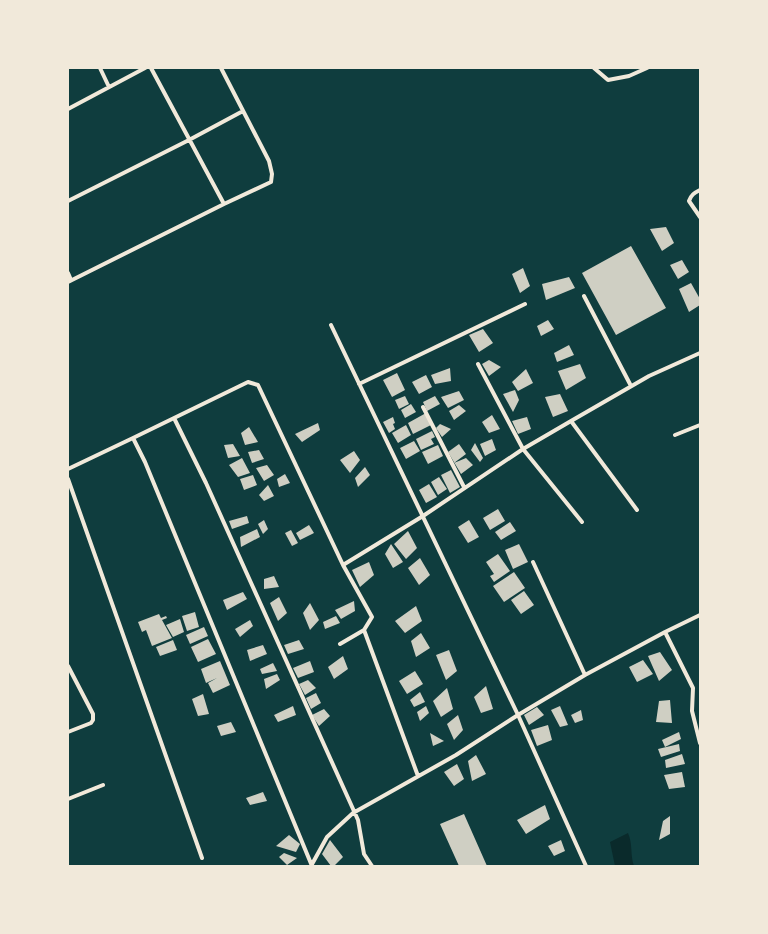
<svg xmlns="http://www.w3.org/2000/svg" width="768" height="934" font-family="'Archivo Narrow',sans-serif">
  <style>
    .water { fill: #0a2a2b }
    .building { fill: #cfcfc3 }
    .lines { fill: none; stroke-linecap: round; stroke-linejoin: round }
    .minor { stroke: #f1e9da; stroke-width: 4 }
  </style>
  <rect width="100%" height="100%" fill="#0f3d3e"/>
  <path class="water" d="M628,833C633,844 630,855 634,866H615L610,842Z"/>
  <path class="building" d="M666,227L674,243L662,251L650,229Z
    M631,246L666,308L616,335L582,273Z
    M682,260L689,272L678,279L670,265Z
    M523,268L530,286L520,293L512,274Z
    M569,277L575,288L546,300L542,284Z
    M691,283L700,299V305L689,312L679,289Z
    M548,320L554,329L541,336L537,326Z
    M483,329L493,343L479,352L469,335Z
    M569,345L574,355L557,362L554,353Z
    M489,360L501,367L489,376L482,364Z
    M580,364L586,378L566,390L558,371Z
    M450,368L451,381L435,384L431,375Z
    M526,369L533,383L518,391L512,382Z
    M397,373L405,390L392,397L383,380Z
    M426,375L432,387L419,394L412,382Z
    M515,390L519,400L513,412L503,394Z
    M459,391L464,400L448,408L441,397Z
    M560,394L568,411L553,417L545,397Z
    M405,396L409,404L399,409L395,400Z
    M435,396L440,404L427,411L423,402Z
    M411,404L416,412L405,418L401,410Z
    M459,405L466,411L454,420L449,411Z
    M426,413L431,425L413,434L408,423Z
    M492,415L500,429L489,433L482,422Z
    M393,417L395,423L393,424L395,429L389,433L383,422Z
    M527,417L531,429L518,434L512,421Z
    M318,423L320,430L302,442L295,434Z
    M440,424L451,429L442,437L436,428Z
    M406,425L411,435L398,443L392,433Z
    M249,427L258,442L245,445L241,433Z
    M432,431L435,437L431,439L434,444L421,450L416,439Z
    M492,439L496,450L485,456L480,444Z
    M414,441L420,451L406,459L400,448Z
    M475,443L483,458L480,462L471,450Z
    M233,444L240,456L228,458L224,445Z
    M459,444L466,454L454,463L466,458L473,465L461,474L448,452Z
    M438,445L443,456L428,464L422,452Z
    M259,450L264,459L252,463L248,452Z
    M354,451L360,460L350,473L340,460Z
    M242,458L250,473L238,477L229,465Z
    M267,465L274,475L264,481L256,468Z
    M365,467L370,475L358,487L355,478Z
    M451,470L460,487L450,493L441,475Z
    M285,474L290,483L279,487L277,479Z
    M253,475L257,485L244,490L240,479Z
    M439,477L447,489L438,495L431,482Z
    M429,484L437,497L426,503L419,490Z
    M268,485L274,496L264,501L259,495Z
    M498,509L505,521L490,530L483,518Z
    M247,516L249,523L232,529L229,521Z
    M264,520L268,529L263,534L258,524Z
    M469,520L479,537L468,543L458,527Z
    M510,522L516,531L501,540L495,532Z
    M309,525L314,533L300,540L296,533Z
    M257,529L260,537L241,547L240,537Z
    M291,530L298,543L292,546L285,533Z
    M408,531L417,548L406,559L394,544Z
    M391,544L403,562L393,568L385,554Z
    M519,544L528,562L513,569L505,550Z
    M498,554L510,571L494,582L490,576L494,574L486,562Z
    M420,558L430,575L419,585L408,568Z
    M369,562L374,575L360,587L352,570Z
    M514,572L525,588L504,602L493,586Z
    M274,576L279,587L264,589V579Z
    M524,591L534,605L521,614L511,600Z
    M243,592L247,599L227,610L223,600Z
    M279,597L287,613L278,621L270,603Z
    M354,601L355,611L341,619L335,610Z
    M310,603L319,620L310,630L303,613Z
    M416,606L422,621L405,633L395,621Z
    M195,612L199,627L187,631L182,616Z
    M159,614L161,618L166,616L167,618L162,620L172,638L152,646L146,630L142,632L138,622Z
    M336,616L340,623L325,629L323,622Z
    M180,619L184,632L173,637L166,625Z
    M250,620L253,626L240,637L235,629Z
    M204,627L208,636L190,644L186,635Z
    M421,633L430,648L416,657L411,641Z
    M208,639L216,654L198,662L191,647Z
    M173,640L177,650L160,656L156,647Z
    M299,640L304,649L288,654L284,645Z
    M263,645L267,654L250,661L247,650Z
    M449,650L457,671L446,680L436,655Z
    M660,652L672,670L659,681L648,656Z
    M343,656L348,669L334,679L328,667Z
    M643,660L653,674L637,682L629,667Z
    M220,661L230,685L213,693L208,683L217,678L206,683L201,669Z
    M310,661L314,672L298,678L293,668Z
    M273,663L277,671L262,674L260,669Z
    M415,671L423,684L407,694L399,681Z
    M277,674L280,680L266,689L264,679Z
    M308,680L316,688L305,695L299,684Z
    M486,686L493,709L481,713L474,697Z
    M447,688L453,709L441,717L433,701Z
    M420,692L425,702L414,707L410,700Z
    M316,693L321,703L311,709L306,698Z
    M203,694L209,714L198,716L192,699Z
    M670,700L672,723L656,722L659,701Z
    M293,706L296,715L278,722L274,715Z
    M426,706L429,713L420,721L417,712Z
    M560,706L568,725L560,727L551,710Z
    M537,707L544,715L529,725L524,715Z
    M324,709L330,716L319,726L312,715Z
    M581,710L583,720L575,723L571,715Z
    M458,715L463,730L454,740L447,724Z
    M231,722L236,732L221,736L217,726Z
    M548,725L552,740L537,746L531,730Z
    M679,732L681,739L665,747L662,740Z
    M430,733L444,741L433,746Z
    M679,744L680,751L661,757L658,749Z
    M682,754L685,764L666,768L665,760Z
    M476,755L486,774L472,781L468,761Z
    M457,764L464,779L454,786L444,772Z
    M682,772L685,787L669,789L664,775Z
    M263,792L267,801L250,805L246,798Z
    M545,805L550,819L526,834L517,820Z
    M464,814L487,866H459L440,824Z
    M670,816V834L659,840L663,821Z
    M289,835L300,844L296,852L276,846Z
    M330,840L343,857L334,866H331L322,854Z
    M561,840L565,851L554,856L548,846Z
    M284,853L297,858L287,865L279,857Z"/>
  <g class="lines">
    <path class="minor" d="M100,68L109,87
      M151,68L224,204
      M594,68L608,80L629,76L647,68
      M68,109L145,68
      M700,190C694,193 691,195 689,201L700,217
      M68,201L189,140L243,111
      M68,273L71,280
      M68,282L224,204L271,182L272,174L269,161L221,68
      M584,296L631,386
      M331,325L518,715L586,866
      M478,364L523,449L582,522
      M359,384L525,304
      M423,407L464,487
      M174,418L206,483L358,820L364,854L372,866
      M571,421L637,510
      M675,435L700,425
      M133,438L145,462L312,866
      M68,469L133,438L248,382L258,385L343,565L372,617L364,630L418,776
      M68,479L202,858
      M533,562L585,675
      M343,565L423,516L523,449L571,421L649,376L700,353
      M665,632L693,688L692,711L700,743
      M340,644L364,630
      M68,666L93,714V720L91,723L68,732
      M68,799L103,785
      M311,866L327,837L353,813L456,755L518,715L585,675L665,632L700,615"/>
  </g>
  <rect width="768" height="934" fill="none" stroke="#f1e9da" stroke-width="138"/>
</svg>
